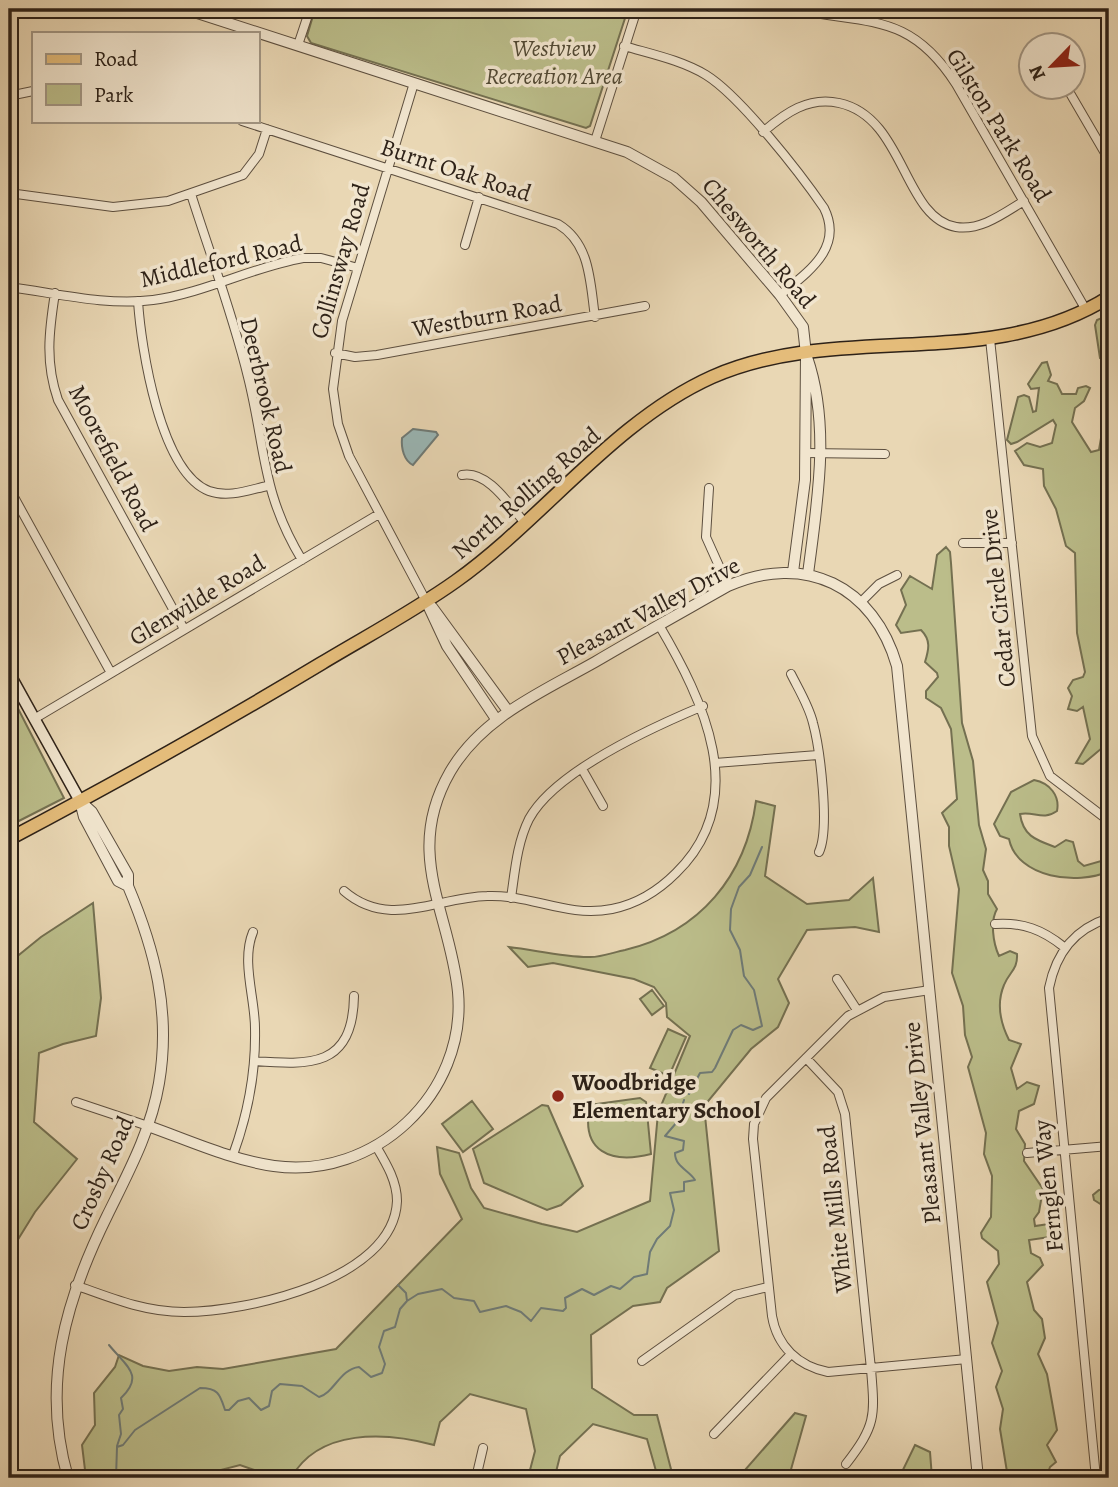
<svg xmlns="http://www.w3.org/2000/svg" width="1118" height="1487" font-family="Alegreya,serif">
  <style>
    .green { fill: #bbbd8a; stroke: #747051; stroke-width: 2 }
    .water { fill: #9ab7b6; stroke: #6f7b77; stroke-width: 2 }
    .lines { fill: none; stroke-linecap: round; stroke-linejoin: round }
    .stream { stroke: #6f7b77; stroke-width: 2 }
    .minor-casing { stroke: #5d4f3f; stroke-width: 10 }
    .tertiary-casing { stroke: #5d4f3f; stroke-width: 12 }
    .secondary-casing { stroke: #2e2218; stroke-width: 13 }
    .primary-casing { stroke: #2e2218; stroke-width: 15 }
    .minor { stroke: #f1e5ce; stroke-width: 8 }
    .tertiary { stroke: #f1e5ce; stroke-width: 10 }
    .secondary { stroke: #f1e5ce; stroke-width: 10 }
    .primary { stroke: #e4bc7a; stroke-width: 12 }
    .poi-dot { fill: #8f2418; stroke: #f1e5ce; stroke-width: 2.5 }
    .labels { text-anchor: middle; stroke-width: 7; stroke-linejoin: round; paint-order: stroke }
    .park-label { font-size: 24px; font-style: italic; fill: #514934; stroke: #f1e5ce }
    .street-label { font-size: 24px; fill: #2e2218; stroke: #f1e5ce }
    .poi-label { font-size: 24px; font-weight: bold; fill: #2e2218; stroke: #f1e5ce; text-anchor: start }
  </style>
  <rect width="100%" height="100%" fill="#e9d7b4"/>
  <filter id="stains"><feTurbulence type="fractalNoise" baseFrequency=".00286" numOctaves="4"/><feColorMatrix values="0 0 0 0 .2 0 0 0 0 .09 0 0 0 0 .02 0 0 0 .5 -.17"/></filter>
  <radialGradient id="worn" r=".72"><stop offset=".6" stop-color="#630" stop-opacity="0"/><stop offset="1" stop-color="#630" stop-opacity=".3"/></radialGradient>
  <path class="green" d="M315,9H628L590,126L586,128L311,43L307,36Z
    M1109,315V363L1100,358L1095,325L1097,320Z
    M1047,362L1051,375L1048,381L1057,384L1062,394H1076L1078,388L1086,386L1090,388L1084,401L1075,408L1072,422L1091,452L1099,450L1104,420L1109,417V729L1105,732L1102,748L1083,764L1076,763L1090,739L1083,707L1077,711L1068,709L1072,696L1068,688L1073,680L1083,677L1085,672L1077,633L1075,553L1066,546L1056,509L1044,486L1043,469L1024,465L1015,451L1027,443L1040,447L1052,443L1056,425L1053,420L1017,442L1011,444L1007,440L1018,397L1024,395L1029,397L1033,412L1036,411L1039,388L1031,389L1028,384L1042,363Z
    M946,547L950,552L951,563L962,723L973,761L979,825L986,849L983,870L988,881V894L997,909C990,921 993,943 999,956L1010,951L1017,954C1018,970 1009,972 1004,985C996,1004 1000,1022 1009,1040L1021,1044L1011,1068L1017,1089L1027,1082L1039,1086L1034,1104L1019,1111L1016,1129L1025,1144L1024,1161L1043,1189L1039,1212L1034,1219L1035,1226L1055,1223L1058,1230L1056,1236L1029,1240L1031,1253L1040,1258L1043,1265L1027,1282L1034,1310L1042,1319L1045,1338L1038,1354L1047,1374L1057,1430L1047,1445L1056,1462L1050,1467L1046,1478H1008L1000,1429L1003,1409L996,1387L1002,1371L992,1343L998,1323L987,1282L999,1264L998,1251L982,1238L981,1233L991,1217L992,1176L984,1154L986,1133L968,1067L972,1057L965,1035L963,1006L952,973L959,889L949,846V827L942,813L957,799L951,729L941,708L926,698V691L938,677L937,673L925,662C929,649 931,640 921,630L901,633L896,625L906,605L901,590L910,576L932,589L937,555Z
    M9,691L64,798L9,826Z
    M1034,780C1050,783 1060,796 1057,811C1043,821 1034,811 1020,814C1023,836 1036,840 1055,847L1066,840L1073,842L1078,861L1084,866L1108,859L1109,871C1078,886 1017,878 1009,839L1000,836L994,824L1011,792Z
    M756,801L775,806L765,876L807,904L849,900L873,878L879,932L855,927L807,930L778,979L789,1003L778,1027L751,1049L704,1106L719,1251L667,1288L660,1302L633,1306L591,1335L592,1388L634,1415H657L672,1473L688,1478H658L647,1439L593,1424L560,1456L555,1476L530,1470L535,1451L526,1409L470,1394L440,1422L434,1445C386,1432 319,1428 291,1478H277L240,1465L201,1475L199,1478H86L82,1445L95,1425L94,1393L115,1367L119,1355L143,1366L169,1371L197,1367L223,1369L336,1349L462,1219L440,1174L437,1147L459,1153L471,1188L484,1208L542,1224L577,1232L650,1201L658,1113L690,1036L667,1017L666,1003L654,987L634,979L553,963L528,967L509,947C535,950 562,957 588,957C600,958 614,952 625,950C700,932 746,876 756,801Z
    M93,903L101,998L96,1036L63,1044L39,1053L34,1122L77,1159L35,1212L9,1254V963L41,937Z
    M652,990L664,1006L652,1015L640,999Z
    M668,1029L686,1037L669,1076L650,1068Z
    M640,1098L646,1102L651,1154C611,1164 580,1152 590,1105Z
    M472,1101L493,1129L463,1152L442,1124Z
    M542,1105L548,1106L583,1186L561,1205L547,1210L484,1183L473,1149Z
    M1109,1189V1216L1105,1207L1094,1200L1093,1195L1099,1190Z
    M9,1257L18,1281L9,1307Z
    M795,1413L806,1416L790,1473L794,1478H738Z
    M915,1445L930,1452L932,1478H899Z"/>
  <path class="water" d="M413,429L436,432L438,435L413,465C404,461 401,448 402,438Z"/>
  <g class="lines">
    <path class="stream" d="M689,1094L700,1073L712,1072L715,1068L733,1030L741,1025L753,1030L762,1026L754,990L744,976L740,950L730,930L731,909L739,887L750,875L762,847
      M398,1285L406,1293L407,1301
      M109,1345C126,1366 145,1375 121,1398L123,1409L119,1415L121,1434L117,1446
      M116,1478L117,1447L123,1445L135,1430L200,1388C219,1388 220,1395 225,1410H229L238,1401L249,1398L261,1410L269,1406L272,1391L280,1384L302,1386L319,1397C334,1393 340,1369 359,1367L371,1377L382,1373L385,1364L379,1347L384,1331L395,1327L400,1309L407,1301L418,1294L442,1289L454,1298L474,1301L480,1312L506,1306L521,1312L531,1321L541,1308L563,1311L566,1308L565,1298L582,1289L594,1295L611,1286L620,1289L634,1277L647,1274L650,1252L657,1239L670,1226L674,1210L670,1193L684,1191V1182L695,1180C689,1170 675,1167 675,1153L683,1150L684,1141L665,1136L677,1122L684,1100"/>
    <g class="minor-casing">
      <path id="minor" d="M794,9C867,25 909,11 956,84L1086,310
        M1042,44L1043,46
        M298,45L310,9
        M624,46C651,54 681,60 706,75C740,96 800,173 824,208C844,248 808,272 780,295
        M414,83L342,321L333,389L338,424L349,456L426,601
        M1067,88L1109,160
        M9,96L33,91
        M242,121L558,224C591,244 590,283 595,317
        M763,132C785,113 809,96 839,103C905,117 903,218 956,227C981,231 1004,213 1024,201
        M595,141L637,9
        M9,193L113,207L168,201L243,175L259,154L267,129
        M191,194C210,254 233,315 248,377C266,449 261,492 302,560
        M465,245L479,197
        M9,287C56,293 105,306 153,300C205,293 252,267 303,258H321L358,268
        M55,293C49,331 45,363 58,400L184,629
        M138,301C141,347 160,472 209,491C228,498 249,490 267,486
        M990,339L1032,736L1050,776L1109,821
        M335,353L355,357L377,355L645,306
        M806,453L885,454
        M462,475C488,470 510,506 525,523
        M9,488L111,673
        M709,488L706,537L728,586
        M963,543H1012
        M861,602L879,584L897,575
        M791,674C799,690 809,706 813,723C820,749 830,829 819,852
        M34,719L379,514
        M715,763L818,755
        M582,769L603,806
        M344,891C389,930 437,897 487,896C531,894 566,918 612,909C637,904 659,890 676,873C752,799 703,700 659,625
        M511,898C515,871 517,843 529,819C555,771 653,727 703,706
        M995,924C1023,922 1043,930 1064,947
        M837,979L857,1010
        M930,990L884,997L848,1016L766,1098L754,1124L753,1139L772,1316C777,1346 798,1366 828,1372L967,1359
        M806,1058L838,1092L845,1114L871,1369C875,1417 876,1425 846,1464
        M254,1061C310,1065 353,1068 354,996
        M76,1102L148,1126
        M1027,1153L1109,1146
        M233,1155C248,1114 256,1073 255,1028C255,998 241,961 253,932
        M75,1285C111,1298 145,1312 184,1312C246,1312 394,1280 397,1201C397,1181 386,1163 376,1146
        M642,1361L735,1295L768,1287
        M714,1434L791,1354
        M372,1478H376
        M476,1478L483,1448
        M1096,1478L1049,988C1056,953 1074,929 1109,918"/>
    </g>
    <g class="tertiary-casing">
      <path id="tertiary" d="M185,9L627,152L674,178L701,202L780,295L803,327L806,354L805,480L793,572
        M807,357C831,427 817,503 808,574
        M426,601L447,646L496,719
        M432,607L508,711
        M80,801L84,817L118,881L128,886
        M148,1126C188,1140 231,1160 274,1166C374,1180 467,1094 458,992C450,912 403,854 450,772C482,717 542,692 595,662C639,636 684,611 728,586C805,552 874,586 897,666L978,1478
        M68,1478C41,1385 65,1301 107,1216C128,1173 151,1131 159,1083C171,1012 155,950 128,886V875L92,812L80,801"/>
    </g>
    <g class="secondary-casing">
      <path id="secondary" d="M9,673L80,801"/>
    </g>
    <g class="primary-casing">
      <path id="primary" d="M9,839C115,783 219,725 322,663C367,636 414,611 456,581C543,519 614,421 712,377C838,321 989,373 1109,297"/>
    </g>
    <use href="#minor" class="minor"/>
    <use href="#tertiary" class="tertiary"/>
    <use href="#secondary" class="secondary"/>
    <use href="#primary" class="primary"/>
  </g>
  <circle class="poi-dot" cx="558" cy="1096" r="7"/>
  <g class="labels">
    <g class="park-label">
      <text x="554" y="56">Westview<tspan x="554" dy="28">Recreation Area</tspan></text>
    </g>
    <g class="street-label">
      <text transform="translate(999 125) rotate(58)" y="8">Gilston Park Road</text>
      <text transform="translate(456 170) rotate(18)" y="8">Burnt Oak Road</text>
      <text transform="translate(759 243) rotate(50)" y="8">Chesworth Road</text>
      <text transform="translate(221 261) rotate(-13)" y="8">Middleford Road</text>
      <text transform="translate(340 261) rotate(-74)" y="8">Collinsway Road</text>
      <text transform="translate(487 316) rotate(-10)" y="8">Westburn Road</text>
      <text transform="translate(266 395) rotate(77)" y="8">Deerbrook Road</text>
      <text transform="translate(113 458) rotate(62)" y="8">Moorefield Road</text>
      <text transform="translate(526 493) rotate(-41)" y="8">North Rolling Road</text>
      <text transform="translate(998 598) rotate(-96)" y="8">Cedar Circle Drive</text>
      <text transform="translate(197 600) rotate(-31)" y="8">Glenwilde Road</text>
      <text transform="translate(648 611) rotate(-28)" y="8">Pleasant Valley Drive</text>
      <text transform="translate(922 1123) rotate(-96)" y="8">Pleasant Valley Drive</text>
      <text transform="translate(102 1173) rotate(-66)" y="8">Crosby Road</text>
      <text transform="translate(1048 1186) rotate(-96)" y="8">Fernglen Way</text>
      <text transform="translate(835 1209) rotate(-96)" y="8">White Mills Road</text>
    </g>
    <g class="poi-label">
      <text x="572" y="1090">Woodbridge<tspan x="572" dy="28">Elementary School</tspan></text>
    </g>
  </g>
  <rect width="1118" height="1487" fill="none" stroke="#e9d7b4" stroke-width="35"/>
  <rect x="10" y="10" width="1097" height="1466" fill="none" stroke="#2e2218" stroke-width="3.5"/>
  <rect x="18" y="18" width="1083" height="1452" fill="none" stroke="#2e2218" stroke-width="2"/>
  <rect x="32" y="32" width="228" height="91" fill="#f1e5ce" stroke="#a39785" stroke-width="2"/>
  <rect x="46" y="54" width="35" height="10" fill="#e4bc7a" stroke="#a39785" stroke-width="2"/>
  <text x="94" y="66" font-size="21" fill="#2e2218">Road</text>
  <rect x="46" y="84" width="35" height="21" fill="#bbbd8a" stroke="#a39785" stroke-width="2"/>
  <text x="94" y="102" font-size="21" fill="#2e2218">Park</text>
  <g transform="translate(1052 66) rotate(245)"><circle r="33" fill="#f1e5ce" stroke="#a39785" stroke-width="2"/>
  <path d="M0-5L12 26L0 18L-12 26Z" fill="#8f2418"/>
  <text y="-10" font-size="19" font-weight="bold" text-anchor="middle" fill="#2e2218">N</text>
  </g>
  <rect width="100%" height="100%" filter="url(#stains)"/>
  <rect width="100%" height="100%" fill="url(#worn)"/>
</svg>
